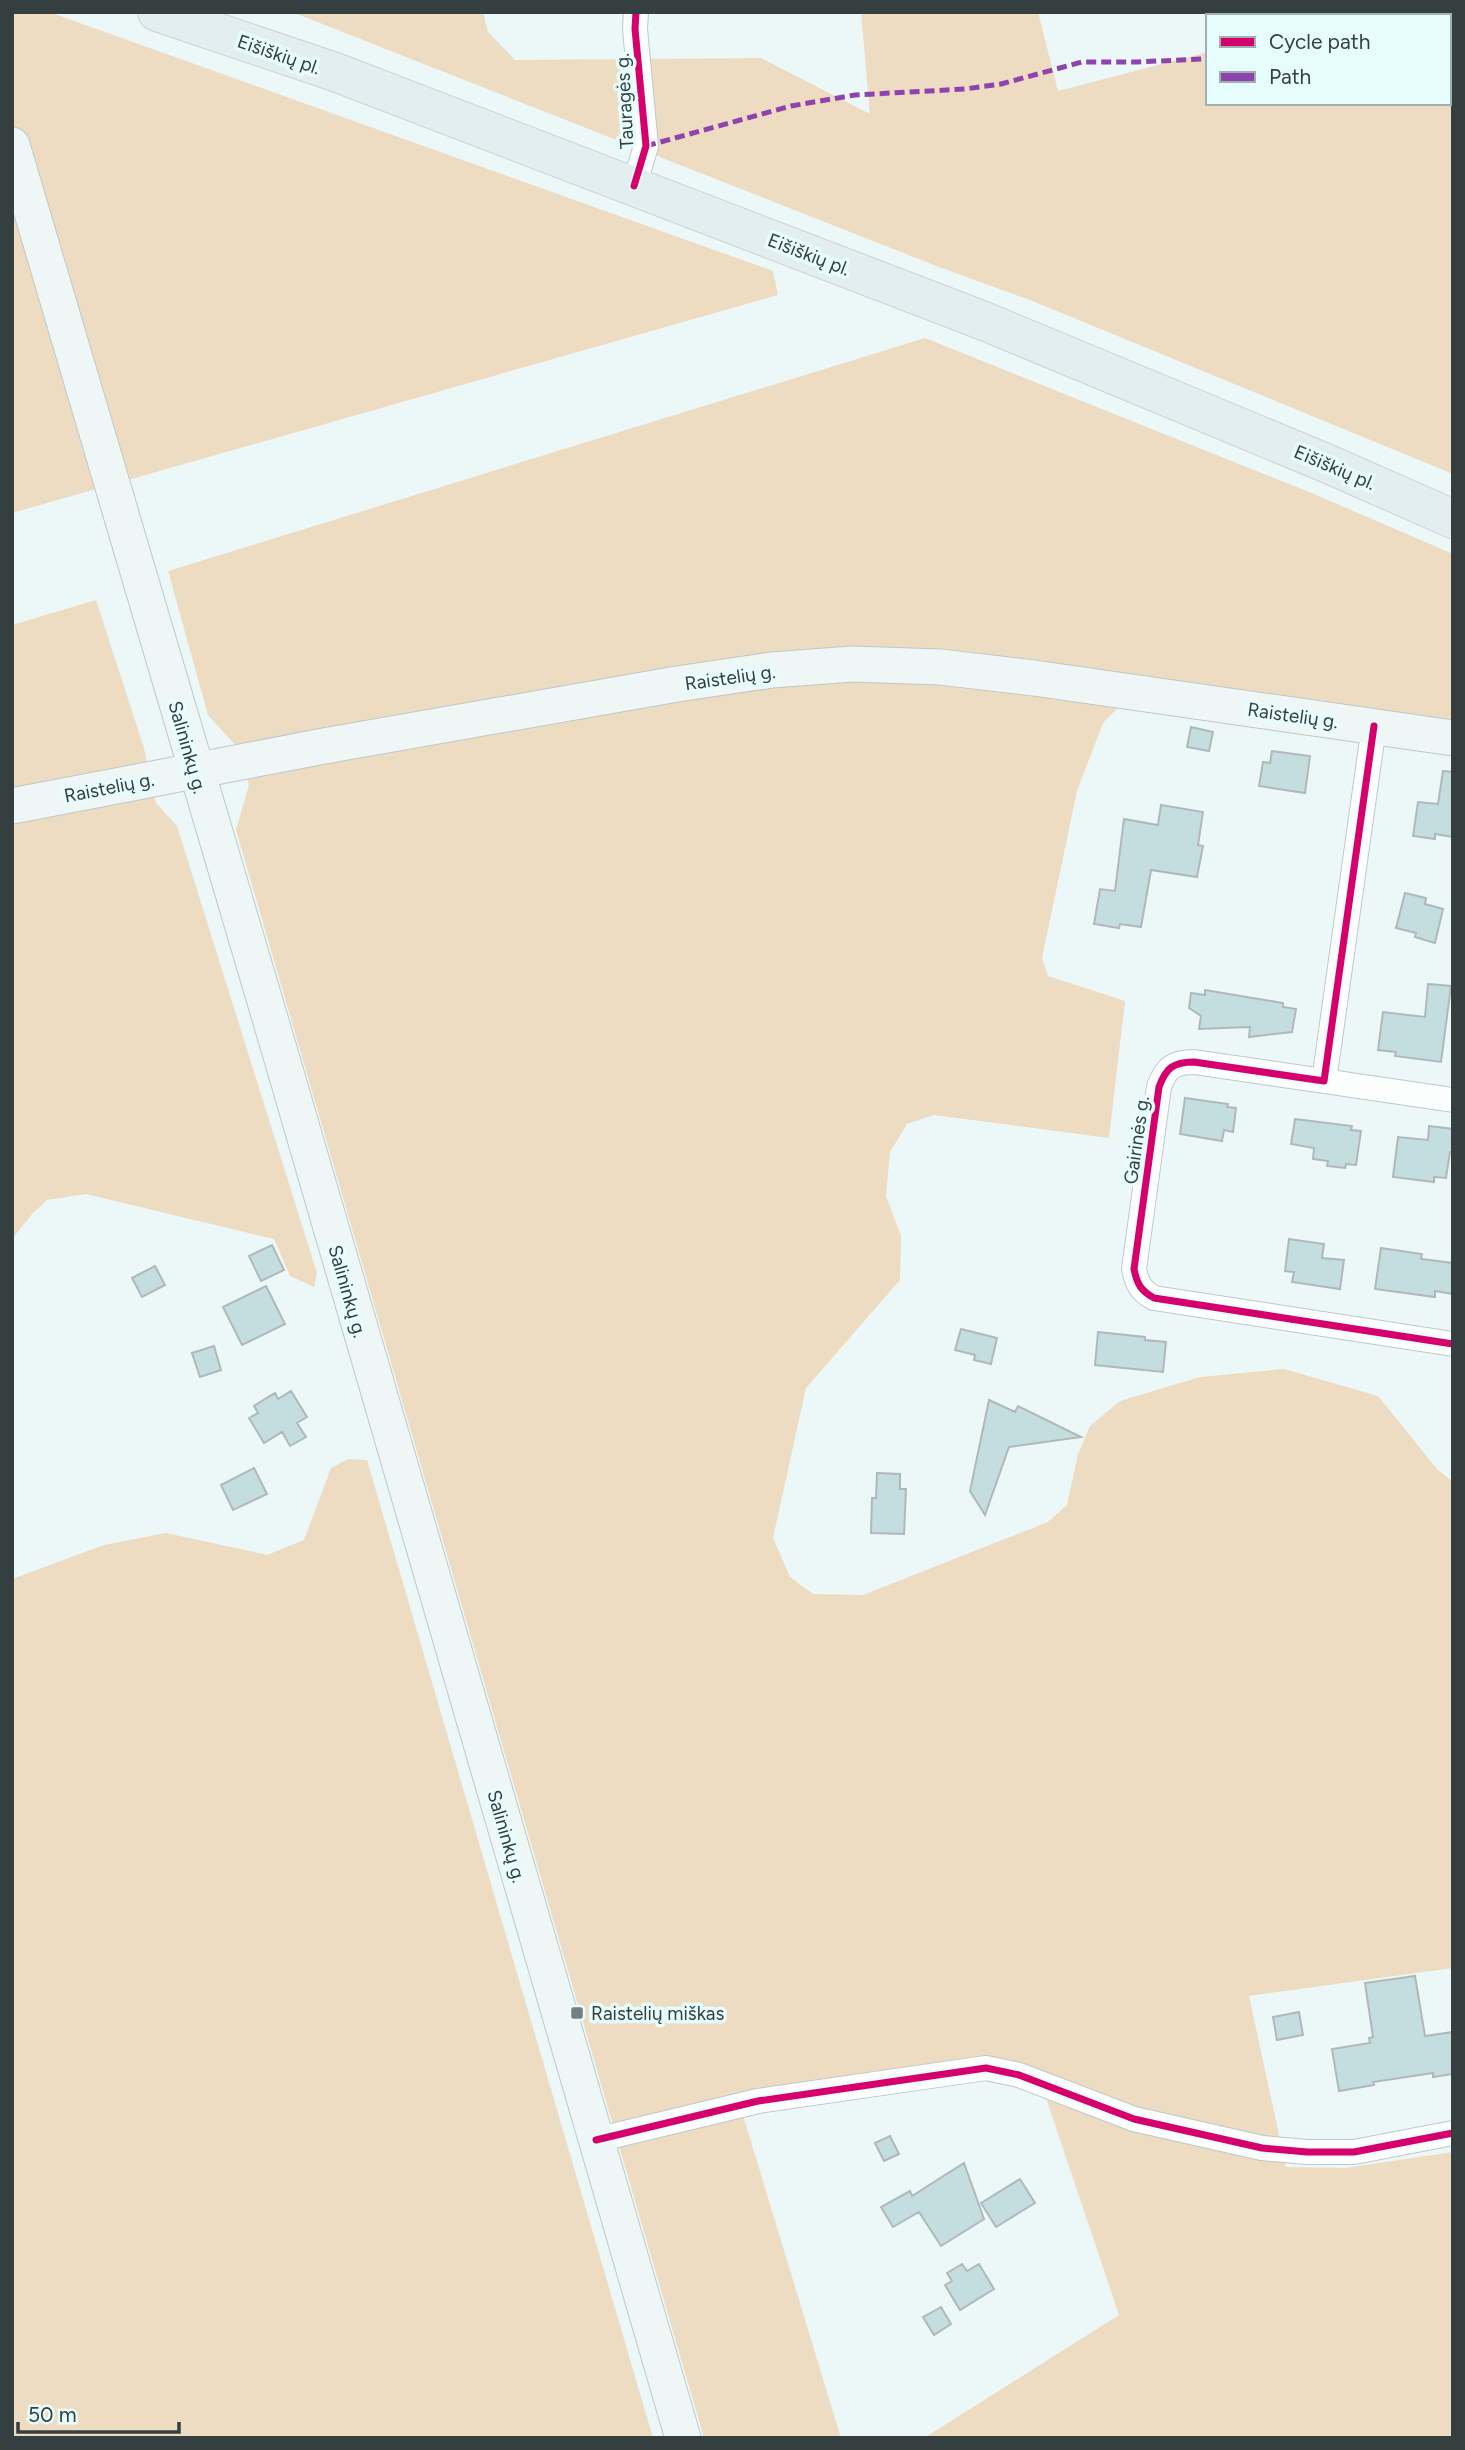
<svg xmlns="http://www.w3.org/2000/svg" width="1465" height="2450" font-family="Figtree,sans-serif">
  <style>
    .green { fill: #eddcc1 }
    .building { fill: #c4dddf; stroke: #b0b9ba; stroke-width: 2 }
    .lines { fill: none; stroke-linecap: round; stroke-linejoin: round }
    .minor-casing { stroke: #bfc9ca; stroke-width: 26 }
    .secondary-casing { stroke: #bfc9ca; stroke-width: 37 }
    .primary-casing { stroke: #ccd2d3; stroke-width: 40 }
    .minor { stroke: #fcfefe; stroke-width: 24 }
    .secondary { stroke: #eff6f6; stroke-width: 35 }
    .primary { stroke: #e3eef0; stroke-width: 38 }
    .quiet { stroke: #8e44ad; stroke-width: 5; stroke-dasharray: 10 5; stroke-linecap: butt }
    .cycleway-casing { stroke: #e7fcfd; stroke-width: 11 }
    .cycleway { stroke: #d6006c; stroke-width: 7 }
    .poi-dot { fill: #757f80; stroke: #e7fcfd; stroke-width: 2.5 }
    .labels { text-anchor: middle; stroke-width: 7; stroke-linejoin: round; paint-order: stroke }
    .street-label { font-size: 19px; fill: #353f40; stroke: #e7fcfd }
    .poi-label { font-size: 19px; fill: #353f40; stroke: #e7fcfd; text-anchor: start }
  </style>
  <rect width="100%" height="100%" fill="#ecf7f8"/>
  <path class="green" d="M12,12H49L773,271L778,295L12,513Z
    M292,12H483L488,32L515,60L761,58L870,114L861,12H1038L1058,91L1208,52V103H1449V16H1326L1325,12H1453V474L1030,300L939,267Z
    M925,338L1314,494L1453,554V748L1126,700L1103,723L1077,791L1042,958L1048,976L1125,1001L1109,1138L934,1115L907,1124L890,1152L886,1196L901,1236L900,1280L806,1388L773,1538L790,1577L813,1594L863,1595L1048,1522L1067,1505L1078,1454L1090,1426L1120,1401L1200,1377L1284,1369L1378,1396L1437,1469L1453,1482V1968L1249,1996L1286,2167L1345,2168L1453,2152V2438H924L1119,2315L1038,2074L738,2099L841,2438H704L236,830L249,785L239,749L208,715L168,571Z
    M96,600L144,748L156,803L177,826L317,1273L314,1287L290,1276L274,1239L86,1194L47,1200L32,1214L12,1239V625Z
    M348,1459L367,1460L653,2438H12V1579L104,1545L166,1533L267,1555L304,1540L331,1468Z"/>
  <path class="building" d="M1191,727L1213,732L1209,751L1187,747Z
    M1272,751L1310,756L1305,793L1259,786L1263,762L1270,763Z
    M1443,771L1453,772V837L1435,834V839L1413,836L1418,802L1438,804Z
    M1161,805L1203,812L1198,845L1203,846L1197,877L1151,870L1141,927L1120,924L1119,928L1094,924L1100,889L1115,891L1124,819L1158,825Z
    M1405,893L1426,898L1425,904L1443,909L1435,943L1415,937L1416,933L1396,928Z
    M1428,984L1451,986L1441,1062L1395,1056L1396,1052L1378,1050L1383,1012L1425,1017Z
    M1205,990L1283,1003V1007L1296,1009L1292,1032L1249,1037L1250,1027L1199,1029L1201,1016L1189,1008L1191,993L1205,995Z
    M1185,1098L1228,1104L1227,1107L1236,1108L1233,1132L1224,1130L1222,1141L1180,1134Z
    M1295,1119L1352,1126L1351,1130L1361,1131L1356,1165L1346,1164L1345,1168L1327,1166L1328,1161L1313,1159L1314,1148L1291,1144Z
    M1429,1126L1453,1129V1153L1450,1152L1446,1178L1434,1177V1182L1393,1177L1398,1137L1428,1140Z
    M1289,1239L1324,1244L1322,1258L1344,1260L1340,1289L1292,1282L1294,1272L1285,1271Z
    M272,1245L284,1270L261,1281L249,1256Z
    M1381,1248L1422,1254L1421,1259L1453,1263V1294L1435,1291V1297L1375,1289Z
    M155,1266L165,1285L142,1297L132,1278Z
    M266,1286L285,1324L242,1345L223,1307Z
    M961,1329L997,1338L991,1364L974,1360L975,1355L955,1350Z
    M1098,1332L1145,1337V1340L1166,1342L1163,1372L1095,1365Z
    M214,1346L221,1370L200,1377L192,1353Z
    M291,1391L307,1417L297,1423L306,1437L290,1446L282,1432L264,1443L249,1418L258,1413L254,1406L275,1393L278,1399Z
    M989,1400L1015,1412L1018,1406L1081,1437L1009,1447L985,1515L970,1491Z
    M254,1468L267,1494L233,1510L221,1485Z
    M877,1473L900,1474V1489H906L904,1534L871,1533L872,1498H876Z
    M1415,1976L1425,2036L1453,2032V2074L1433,2077V2073L1373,2082L1374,2085L1339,2091L1332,2049L1370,2043L1369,2038L1373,2037L1365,1983Z
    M1299,2012L1303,2035L1277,2040L1273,2017Z
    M890,2136L899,2154L884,2161L875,2143Z
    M964,2163L984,2219L941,2246L919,2212L893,2227L881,2207L910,2191L912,2196Z
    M1020,2179L1035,2203L996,2227L981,2203Z
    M962,2264L967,2271L979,2264L994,2289L960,2310L945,2285L952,2281L947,2273Z
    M941,2307L951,2324L934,2335L923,2317Z"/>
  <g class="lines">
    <g class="minor-casing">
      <path id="minor" d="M634,186L646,146L635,29L636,12
        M1374,726L1324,1081L1194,1062C1173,1062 1166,1068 1159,1087L1134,1269C1137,1284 1141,1291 1154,1298L1453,1344
        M1324,1081L1453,1100
        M596,2140L758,2101L986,2068L1019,2075L1134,2119L1262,2148L1307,2152H1354L1453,2133"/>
    </g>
    <g class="secondary-casing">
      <path id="secondary" d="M12,145L282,1059L683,2438
        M12,806L324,746L677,684L772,670L852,664L940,667L1034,678L1453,738"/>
    </g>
    <g class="primary-casing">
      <path id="primary" d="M157,12L335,72L984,321L1326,463L1453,519"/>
    </g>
    <use href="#minor" class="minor"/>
    <use href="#secondary" class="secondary"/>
    <use href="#primary" class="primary"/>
    <path class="quiet" d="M1373,12L1409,16
      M1305,16L1321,12
      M1449,20H1453
      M646,146L791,106L855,95L965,89L1001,84L1082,62H1137L1202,59L1208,56"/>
    <g class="cycleway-casing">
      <path id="cycleway" d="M634,186L646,146L635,29L636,12
        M1374,726L1324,1081L1194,1062C1173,1062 1166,1068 1159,1087L1134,1269C1137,1284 1141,1291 1154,1298L1453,1344
        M596,2140L758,2101L986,2068L1019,2075L1134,2119L1262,2148L1307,2152H1354L1453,2133"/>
    </g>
    <use href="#cycleway" class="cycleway"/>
  </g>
  <rect class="poi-dot" x="570" y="2006" width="14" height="14" rx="3.5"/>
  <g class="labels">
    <g class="street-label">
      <text transform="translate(279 54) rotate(19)" y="7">Eišiškių pl.</text>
      <text transform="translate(624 101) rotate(-93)" y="7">Tauragės g.</text>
      <text transform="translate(809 254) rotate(21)" y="7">Eišiškių pl.</text>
      <text transform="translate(1335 467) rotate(23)" y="7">Eišiškių pl.</text>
      <text transform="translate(730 677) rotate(-8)" y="7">Raistelių g.</text>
      <text transform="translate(1293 715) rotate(8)" y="7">Raistelių g.</text>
      <text transform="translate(188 747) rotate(74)" y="7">Salininkų g.</text>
      <text transform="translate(109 787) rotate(-11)" y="7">Raistelių g.</text>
      <text transform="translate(1136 1140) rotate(-82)" y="7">Gairinės g.</text>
      <text transform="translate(348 1291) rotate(74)" y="7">Salininkų g.</text>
      <text transform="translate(507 1836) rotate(74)" y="7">Salininkų g.</text>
    </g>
    <g class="poi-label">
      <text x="591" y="2020">Raistelių miškas</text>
    </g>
  </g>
  <rect width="1465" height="2450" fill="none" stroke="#353f40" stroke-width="28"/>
  <rect x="1206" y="14" width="245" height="91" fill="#e7fcfd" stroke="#a0b0b1" stroke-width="2"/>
  <rect x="1220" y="37" width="35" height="10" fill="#d6006c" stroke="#a0b0b1" stroke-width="2"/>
  <text x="1269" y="49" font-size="21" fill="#353f40">Cycle path</text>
  <rect x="1220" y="72" width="35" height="10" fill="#8e44ad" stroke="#a0b0b1" stroke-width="2"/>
  <text x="1269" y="84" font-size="21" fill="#353f40">Path</text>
  <path d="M18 2422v10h161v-10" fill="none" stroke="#353f40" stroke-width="3.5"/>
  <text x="28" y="2422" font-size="21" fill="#353f40" stroke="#e7fcfd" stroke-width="5" paint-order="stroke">50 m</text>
</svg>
